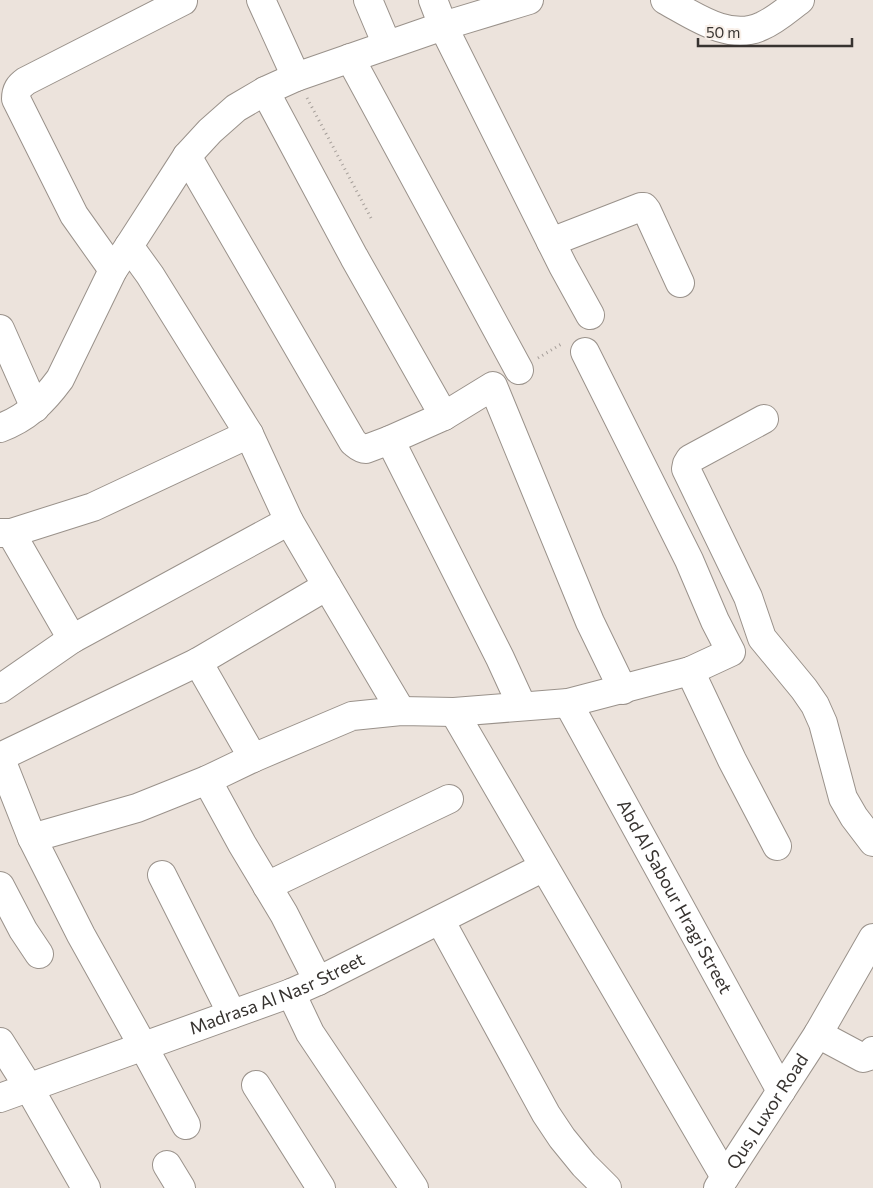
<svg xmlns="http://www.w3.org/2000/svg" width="873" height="1188" font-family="Commissioner,sans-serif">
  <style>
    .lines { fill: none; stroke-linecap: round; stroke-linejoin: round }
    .minor-casing { stroke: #9a928b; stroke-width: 30 }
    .path { stroke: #a59e99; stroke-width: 3; stroke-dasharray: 1 4; stroke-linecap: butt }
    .minor { stroke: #fff; stroke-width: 28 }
    .labels { text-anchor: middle; stroke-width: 4; stroke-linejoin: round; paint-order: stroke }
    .street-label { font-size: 18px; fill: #373330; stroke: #f9f0e9 }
  </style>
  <rect width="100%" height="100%" fill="#ece3dc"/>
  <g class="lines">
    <g class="minor-casing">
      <g id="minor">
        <path d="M261,0L296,77"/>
        <path d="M368,0L387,45"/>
        <path d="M433,0L443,26L563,266L590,315"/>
        <path d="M665,0C693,15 729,42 762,26C776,20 788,9 800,0"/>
        <path d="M350,58L519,370"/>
        <path d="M265,91L354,257L444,416"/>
        <path d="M187,156L353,442C357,445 360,449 366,449L390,440L444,416L493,386L590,622L623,690"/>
        <path d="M551,242L641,207H644L647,211L680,283"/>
        <path d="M129,246L150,275L249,434L289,521L327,586L401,711"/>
        <path d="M113,270L74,215L16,99C16,90 19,86 26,81L183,1"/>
        <path d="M0,329L35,408"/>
        <path d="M764,419L690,459L687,464L686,469L748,597L762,638L804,689L815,705L823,723L843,798L854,817L873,842"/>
        <path d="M0,428C27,418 43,402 60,379L113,270L129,246L187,156L210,131L236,108L265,91L296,77L443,26L529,0"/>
        <path d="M390,440L500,658L522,706"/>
        <path d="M0,533H11L93,507L249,434"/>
        <path d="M11,533L72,639"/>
        <path d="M198,662L253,758"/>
        <path d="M690,671L732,760L777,846"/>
        <path d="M0,689L72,639L289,521"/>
        <path id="s1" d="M568,703L781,1091"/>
        <path d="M454,712L725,1177"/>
        <path d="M0,757L32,838L81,935L143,1046L186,1125"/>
        <path d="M0,757L198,662L327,586"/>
        <path d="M207,780L242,844L284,914L318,981"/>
        <path d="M32,838L137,808L207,780L253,758L352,716L401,711L454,712L568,703L690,671L731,652L715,621L689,560L585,352"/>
        <path d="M162,875L232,1014"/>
        <path d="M0,886L23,930L39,954"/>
        <path d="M267,886L449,799"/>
        <path d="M440,920L546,1114L562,1138L584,1165L607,1188"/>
        <path d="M291,993L310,1033L414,1188"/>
        <path d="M818,1034L863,1058L869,1056L873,1051"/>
        <path d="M0,1042L29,1088L86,1188"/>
        <path d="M256,1085L321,1188"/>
        <path id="s2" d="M0,1098L291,993L318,981L544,867"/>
        <path d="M167,1165L181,1188"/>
        <path id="s3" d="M718,1188L818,1034L873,938"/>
      </g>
    </g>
    <path class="path" d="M307,98L371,218
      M538,358L563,343"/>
    <use href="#minor" class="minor"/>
  </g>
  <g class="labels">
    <g class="street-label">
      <text dy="6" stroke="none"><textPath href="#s1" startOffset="221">Abd Al Sabour Hragi Street</textPath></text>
      <text dy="6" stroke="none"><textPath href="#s2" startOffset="296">Madrasa Al Nasr Street</textPath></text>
      <text dy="6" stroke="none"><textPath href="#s3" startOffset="91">Qus, Luxor Road</textPath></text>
    </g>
  </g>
  <path d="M698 38v8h154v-8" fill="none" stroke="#373330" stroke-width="2.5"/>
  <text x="706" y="38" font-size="15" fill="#373330" stroke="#f9f0e9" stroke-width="4" paint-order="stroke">50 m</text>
</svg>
